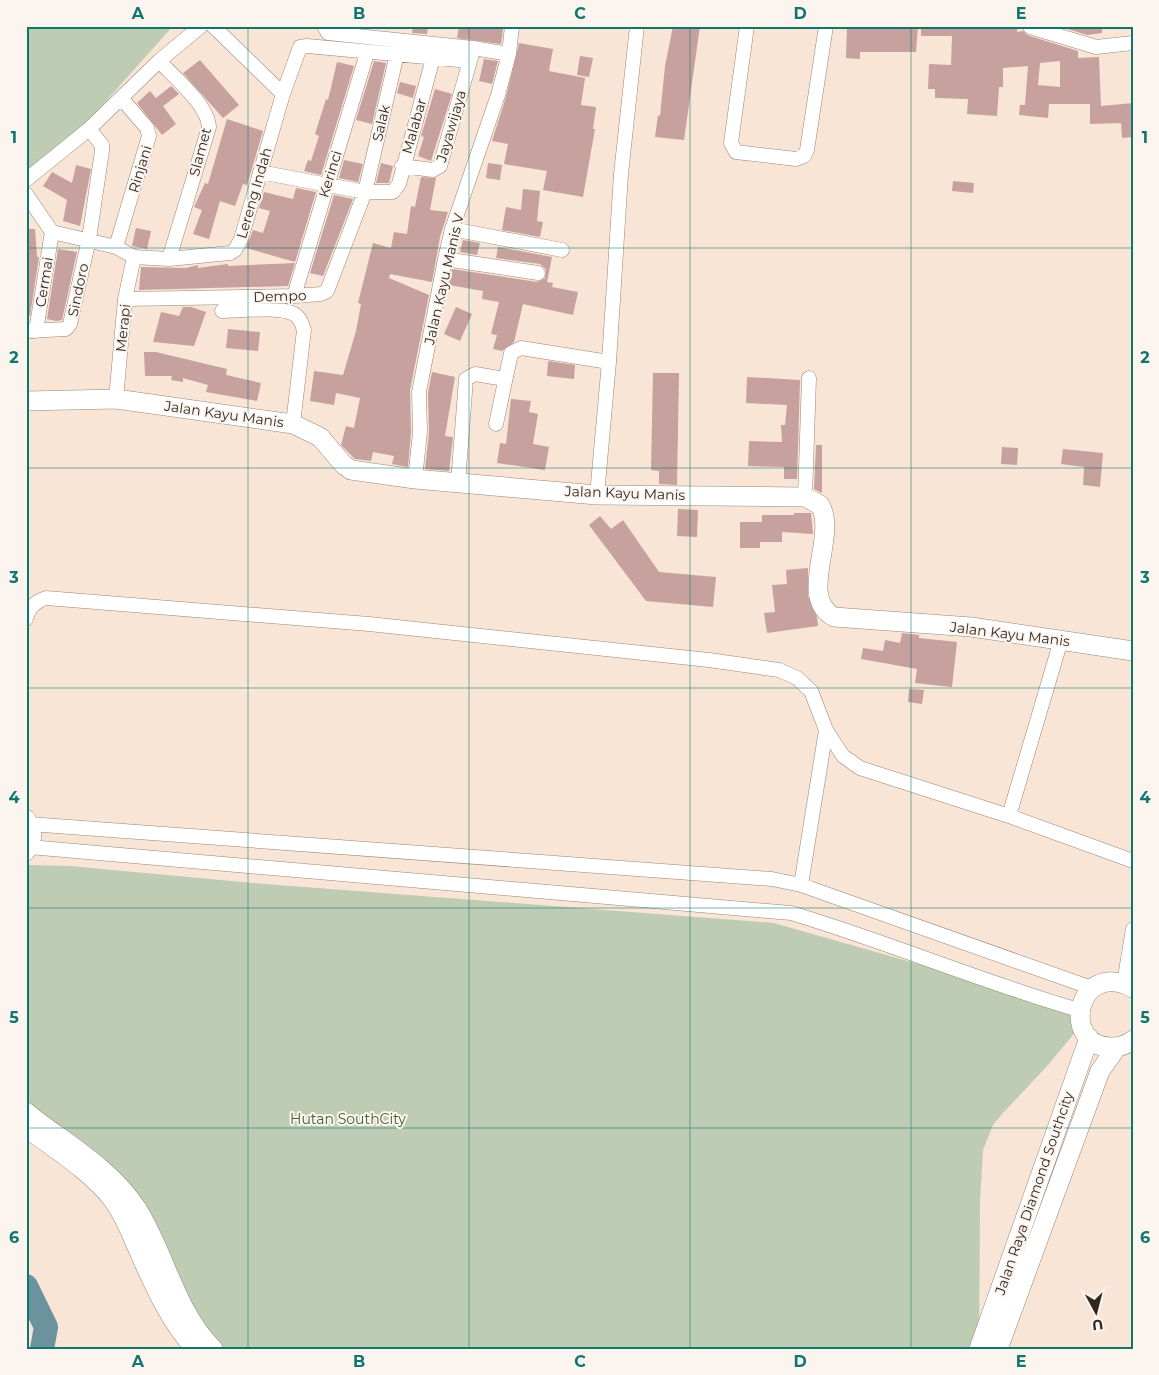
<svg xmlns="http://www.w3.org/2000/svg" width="1159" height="1375" font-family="Montserrat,sans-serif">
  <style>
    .green { fill: #bdccb3 }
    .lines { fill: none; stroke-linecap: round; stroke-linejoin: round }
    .river { stroke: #6c929e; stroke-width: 24 }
    .building { fill: #c6a19d; fill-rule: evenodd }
    .street-casing { stroke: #978678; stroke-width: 15 }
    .secondary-casing { stroke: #978678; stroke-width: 20 }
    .street { stroke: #fff; stroke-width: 14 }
    .secondary { stroke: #fff; stroke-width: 19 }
    .grid { fill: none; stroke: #0f766e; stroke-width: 1; stroke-opacity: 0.55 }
    .labels { text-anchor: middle; stroke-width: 4; stroke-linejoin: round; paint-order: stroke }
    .street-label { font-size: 14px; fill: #2f2822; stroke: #fcf5ef }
    .park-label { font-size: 14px; fill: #455f32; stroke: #fcf5ef }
    .neatline { fill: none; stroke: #0f766e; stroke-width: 2 }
    .grid-label { font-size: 16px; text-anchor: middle; font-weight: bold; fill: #0f766e }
  </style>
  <rect width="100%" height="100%" fill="#f8e5d6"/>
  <path class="green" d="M26,26H173L73,138L26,171Z
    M26,865L70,866L265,884L774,923L1079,1010L1081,1025L1048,1065L1003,1113L993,1125L983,1150L980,1202L979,1349H213L153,1240L26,1112Z"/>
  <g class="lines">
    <path class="river" d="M26,1286L46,1327L42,1349"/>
  </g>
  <path class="building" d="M413,26H428L427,34L412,33Z
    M459,26L503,29L501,44L457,38Z
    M673,26H700L684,140L655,137L658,115L660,116L665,66Z
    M847,26H918L916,52H860V59L846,58Z
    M921,26H1017V32L1023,31L1027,35L1078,51V58L1099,57L1101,106L1133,103V137L1122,138L1121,123L1090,124V104H1049L1048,118L1019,115L1020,105H1025L1028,66L1003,68V87H999L997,116L967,114L968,99L935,98V89H928L929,64L951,65L952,36H921ZM1060,61V87L1038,85L1040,63Z
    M1058,26H1102V33L1087,35Z
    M519,43L553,49L549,71L585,78L581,105L596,107L593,129H595L583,197L543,190L547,171L504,164L508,144L492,141L506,97Z
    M580,56L593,58L589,77L577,75Z
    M484,59L498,61L492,84L479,81Z
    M200,60L239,105L223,118L183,73Z
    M374,61L386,63L372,124L356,120Z
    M337,62L354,66L321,175L304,171L308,160L311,161L319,136L315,134L326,99L328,100Z
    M400,82L416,86L413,98L397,93Z
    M171,86L179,94L163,106L176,124L162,135L137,103L150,91L156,98Z
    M435,89L452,94L431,161L418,156L424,137L421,136Z
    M227,119L263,131L247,185L243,184L235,206L220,201L209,239L193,234L202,210L194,207L205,183L208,184Z
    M344,160L363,164L358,182L339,178Z
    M381,163L393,166L389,183H376Z
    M488,163L502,165L500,180L486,178Z
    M76,165L91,169L80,226L63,221L67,200L43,186L52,172L72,183Z
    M421,177L436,178L430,210L448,212L440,237L432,282L390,274L389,278L429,295L410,390L411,432L408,467L392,464L394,456L373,452L371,461L355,459L341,445L346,426L354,428L360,398L336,393L334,405L310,401L314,371L343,375L356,331L361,304L358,303L373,243L391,248L394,232L407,234L411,206L415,207Z
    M953,181L974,183L973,193L952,191Z
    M296,188L316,192L295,262L246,248L253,230L263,233L270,211L259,208L264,192L293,199Z
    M523,189L540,191L537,221L543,222L540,237L502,230L506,207L521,210Z
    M334,195L353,199L323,276L310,273Z
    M136,228L151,231L147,249L132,246Z
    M26,229H35L37,257H39L30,316H26Z
    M463,240L480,243L477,255L460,252Z
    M498,247L552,257L547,282L553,283L552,287L578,292L573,315L523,304L514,342L502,351L493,349L497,335L491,334L499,302L482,299L483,291L449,285L452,269L537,282L545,278L546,269L540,264L496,258Z
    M58,249L77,252L62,320L56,321L47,319Z
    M295,263L288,286L139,290L141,267L186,268L198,265V268L228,264V266Z
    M183,307H191L206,312L194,346L153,342L161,312L179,316Z
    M456,307L472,314L460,341L444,334Z
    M228,329L260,332L258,351L226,348Z
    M144,352H156L227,369L226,375L261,383L257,401L206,392L208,385L183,378V382L171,380L172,376H145Z
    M548,361L575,365L574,379L547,376Z
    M432,372L455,377L445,436L453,437L449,471L425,469L429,432L428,393Z
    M653,373H679L677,485L659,484V471L651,470Z
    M747,377L800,380L797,479H784V467L748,466L749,441L782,442L781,425H785L787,405L746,403Z
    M511,399L531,401L529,412L538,414L533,444L549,447L545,470L497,463L500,443L506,444Z
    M816,445H822V493L814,489Z
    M1002,447L1018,448L1017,465L1001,464Z
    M1063,449L1103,453L1100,487L1083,485L1084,467L1061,464Z
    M678,509L698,510L697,537L677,536Z
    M794,513H811L813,534L782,532V542H760V548H740V522H762V515H794Z
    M600,516L611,529L623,520L659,572L716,577L713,607L646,601L589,525Z
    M808,568V596L817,617L818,626L767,633L764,613L775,612L772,585L787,584L786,570Z
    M902,633L919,635V638L957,642L952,687L915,683L917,669L861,659L863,648L883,651L885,640L900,643Z
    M909,689L924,690L922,704L908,702Z"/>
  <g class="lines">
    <g class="street-casing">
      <path id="street" d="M213,26L283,94
        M324,26L328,33L473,48L509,54
        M747,26L731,143L736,152L796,159L804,156L807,150L826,26
        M1030,27L1096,47L1133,43
        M159,61C174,77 208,105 209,127L169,259
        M402,166L433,170L440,166L472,54
        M260,172L365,192H393L399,184L433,58
        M26,180L89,129L159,61L201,26
        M26,194L52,232L116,247L134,257L169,259L230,253L235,250L241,239L283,94L300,47L307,46L470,61
        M452,229L562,250
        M116,247L149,136L147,128L122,99
        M445,259L538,273
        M294,296L367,53
        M125,299L294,296L321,294L327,291L365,192L397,54
        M222,311C240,311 279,306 294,314C300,317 302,324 304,330L293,424
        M26,331L66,329L70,324L89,239L102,151V145L89,129
        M36,331L52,232
        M116,399L125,299L134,257
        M496,424L511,353L521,348L609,362
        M415,479L420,432L419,392L445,259L452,229L498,95L509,54L512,26
        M458,483L466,379L475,374L505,379
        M597,495L609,362L621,174L637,26
        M805,497L809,378
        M26,619C29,607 35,602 46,598L369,624L709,660L779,670L797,678L811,691L826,730L843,756L860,768L1009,816L1133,861
        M1009,816L1061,640
        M29,824L772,879L801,885L1092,988
        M29,847L791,913C888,942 982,982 1079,1010
        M801,885L826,730
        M1124,983L1133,929"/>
    </g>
    <g class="secondary-casing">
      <path id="secondary" d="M26,401L116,399L293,424L320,437L344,465L351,470L415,479L597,495L805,497L820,505C838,536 797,597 834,617L971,627L1133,651
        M26,819L32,836L26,851
        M1133,988C1076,958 1060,1047 1111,1047C1119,1047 1127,1045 1133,1040
        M26,1112C64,1143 110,1167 137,1209C166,1255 174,1309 213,1349
        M28,1129C55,1149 93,1173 113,1200C123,1213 130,1231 137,1247C153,1283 168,1319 195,1349
        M979,1349L1089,1038
        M998,1349L1100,1071L1117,1047"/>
    </g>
    <use href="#street" class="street"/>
    <use href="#secondary" class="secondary"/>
  </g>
  <path class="grid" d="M248,26V1349M469,26V1349M690,26V1349M911,26V1349M26,248H1133M26,468H1133M26,688H1133M26,908H1133M26,1128H1133"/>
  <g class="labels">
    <g class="street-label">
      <text transform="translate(381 123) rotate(-77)" y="5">Salak</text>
      <text transform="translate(414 126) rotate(-74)" y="5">Malabar</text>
      <text transform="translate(451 126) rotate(-74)" y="5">Jayawijaya</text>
      <text transform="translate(200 152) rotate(-75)" y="5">Slamet</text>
      <text transform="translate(140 169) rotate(-73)" y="5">Rinjani</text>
      <text transform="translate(330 174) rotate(-73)" y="5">Kerinci</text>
      <text transform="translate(254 193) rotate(-74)" y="5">Lereng Indah</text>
      <text transform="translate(444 279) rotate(-77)" y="5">Jalan Kayu Manis V</text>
      <text transform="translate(44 282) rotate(-81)" y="5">Cermai</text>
      <text transform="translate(78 290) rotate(-78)" y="5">Sindoro</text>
      <text transform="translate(280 296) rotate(-2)" y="5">Dempo</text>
      <text transform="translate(123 328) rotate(-84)" y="5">Merapi</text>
      <text transform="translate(224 414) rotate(8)" y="5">Jalan Kayu Manis</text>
      <text transform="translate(625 493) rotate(2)" y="5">Jalan Kayu Manis</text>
      <text transform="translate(1010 634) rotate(7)" y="5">Jalan Kayu Manis</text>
      <text transform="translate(1034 1193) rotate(-71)" y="5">Jalan Raya Diamond Southcity</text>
    </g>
    <g class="park-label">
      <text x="348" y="1124">Hutan SouthCity</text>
    </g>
  </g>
  <rect width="1159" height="1375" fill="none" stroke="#fcf5ef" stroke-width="55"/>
  <g transform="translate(1096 1312) rotate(173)" stroke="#fcf5ef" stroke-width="4" paint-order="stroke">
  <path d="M0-4L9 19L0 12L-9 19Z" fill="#2f2822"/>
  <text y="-8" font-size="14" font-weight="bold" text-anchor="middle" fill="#2f2822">U</text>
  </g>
  <rect x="28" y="28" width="1104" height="1320" class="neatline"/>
  <g class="grid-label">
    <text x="138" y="19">A</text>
    <text x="359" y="19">B</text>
    <text x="580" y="19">C</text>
    <text x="800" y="19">D</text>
    <text x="1021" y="19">E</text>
    <text x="14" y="143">1</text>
    <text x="1145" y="143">1</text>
    <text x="14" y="363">2</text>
    <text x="1145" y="363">2</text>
    <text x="14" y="583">3</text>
    <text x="1145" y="583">3</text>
    <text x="14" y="803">4</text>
    <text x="1145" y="803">4</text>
    <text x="14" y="1023">5</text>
    <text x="1145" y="1023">5</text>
    <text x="14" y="1243">6</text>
    <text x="1145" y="1243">6</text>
    <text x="138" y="1367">A</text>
    <text x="359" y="1367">B</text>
    <text x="580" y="1367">C</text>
    <text x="800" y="1367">D</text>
    <text x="1021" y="1367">E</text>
  </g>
</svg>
